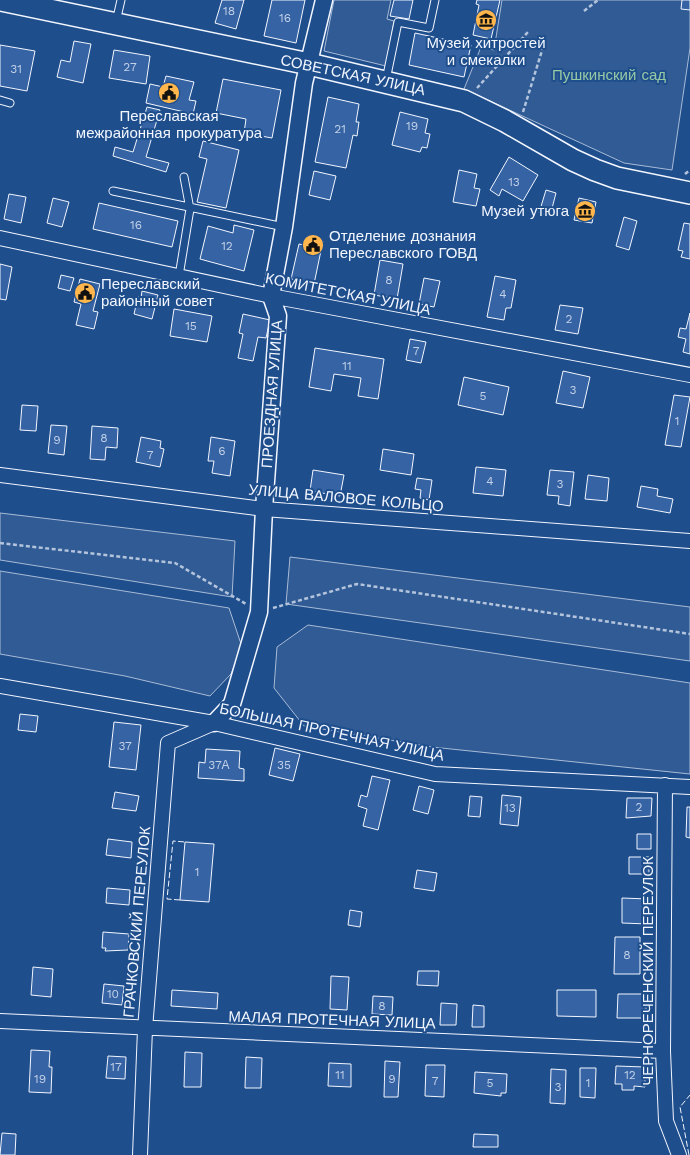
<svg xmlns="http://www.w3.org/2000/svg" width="690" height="1155" font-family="'Work Sans',sans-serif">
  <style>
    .green { fill: #305b95; stroke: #a8bbd7 }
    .building { fill: #3563a3; stroke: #f2f6ff }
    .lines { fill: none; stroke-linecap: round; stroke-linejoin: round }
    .service-casing { stroke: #f2f6ff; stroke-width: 9 }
    .minor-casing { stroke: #f2f6ff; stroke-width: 16 }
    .tertiary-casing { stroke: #f2f6ff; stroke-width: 19 }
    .primary-casing { stroke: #f2f6ff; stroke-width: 24 }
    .path { stroke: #b3c4dc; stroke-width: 2.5; stroke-dasharray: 4 2.5; stroke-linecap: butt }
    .service { stroke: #1f4e8c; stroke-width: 7 }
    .minor { stroke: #1f4e8c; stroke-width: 14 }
    .tertiary { stroke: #1f4e8c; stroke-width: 16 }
    .primary { stroke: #1f4e8c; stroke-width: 21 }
    .fence { stroke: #f2f6ff; stroke-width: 1; stroke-dasharray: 6 2.5; stroke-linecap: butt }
    .labels { text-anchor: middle; stroke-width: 4; stroke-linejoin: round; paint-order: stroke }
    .number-label { font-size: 12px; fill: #c3d1e8 }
    .poi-label { font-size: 15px; fill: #f2f6ff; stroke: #1f4e8c }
    .street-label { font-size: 15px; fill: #f2f6ff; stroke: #1f4e8c }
    .park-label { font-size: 15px; fill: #97c8a6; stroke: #1f4e8c }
  </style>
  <rect width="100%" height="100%" fill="#1f4e8c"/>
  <path class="green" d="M334,0H391L387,19L394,21L386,66L324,51Z
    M502,0H690V48L672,170L624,163L464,89L481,47L494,50Z
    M0,513L235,541L232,597L0,560Z
    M290,557L690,607V661L286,604Z
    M0,571L229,608L242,647L231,674L210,696L125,676L0,654Z
    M308,625L690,683V774L432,747L304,726L274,688L277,647Z"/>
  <path class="building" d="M222,0H244L236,29L215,23Z
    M272,0H305L296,43L264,36Z
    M394,0H413L409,19L390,16Z
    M477,0H500L491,39L473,35L479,5L476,4Z
    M682,0H690V10L681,9Z
    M415,33L471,45L464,77L409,65Z
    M74,41L91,44L83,83L57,77L61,60L70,62Z
    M0,45L35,51L27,91L0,86Z
    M114,50L150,56L146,84L109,78Z
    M166,76L194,82L189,100L196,101L193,114L146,103L150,84L163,87Z
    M223,79L281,90L272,138L244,133L246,119L216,113Z
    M328,97L359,104L356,122H359L357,136L353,135L346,168L315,162Z
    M147,107L160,110L146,157L169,163L166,172L113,156L115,147L133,152Z
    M400,112L428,119L425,133L430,134L427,148L422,147L420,152L392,145Z
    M203,141L239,150L226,208L197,202L207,159L199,157Z
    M509,157L538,175L523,201L502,189L499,196L490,190Z
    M459,170L477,174L474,188L480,189L476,206L453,202Z
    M314,171L336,176L330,200L309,195Z
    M546,190L556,193L550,216L539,213Z
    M9,194L26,197L21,223L4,219Z
    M53,198L69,202L62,227L47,223Z
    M579,198L596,202L592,223L574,220Z
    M99,203L178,221L172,247L93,229Z
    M624,217L637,221L629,250L616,246Z
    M684,223L690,224V259L681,257L683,251L678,250Z
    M234,225L254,230L244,271L200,259L208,226L233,233Z
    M306,237L323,241L314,284L291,279L299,244L304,245Z
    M380,260L403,264L397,299L374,295Z
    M0,264L12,267L6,300L0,299Z
    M61,275L74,278L70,291L58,288Z
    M495,276L516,280L511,308H506L504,320L487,317Z
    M424,278L440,281L434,307L419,304Z
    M80,279L100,284L93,311L98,312L94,329L76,325L81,304L74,302Z
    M142,291L158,295L152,319L134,314L138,297L141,298Z
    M560,305L583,308L578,334L555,330Z
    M174,309L212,316L207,342L170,336Z
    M690,313V354L683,352L686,339L678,337L680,328L686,329Z
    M243,314L270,320L266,338L258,337L253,361L238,358L243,334L239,333Z
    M410,339L426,342L421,363L406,360Z
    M315,348L384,359L378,399L358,396L361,378L334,374L331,391L309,387Z
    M563,371L590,377L583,408L556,403Z
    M464,377L509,387L503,415L458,405Z
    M674,395L690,397L681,447L665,445Z
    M22,405L38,406L36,431L20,430Z
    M51,425L67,426L64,455L48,453Z
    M92,426L118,428L117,448L106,447L105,460L90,459Z
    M141,437L161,441L160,448L164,449L160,467L136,462Z
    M211,437L235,441L230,476L212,473L214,461H208Z
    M383,449L414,454L411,475L380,470Z
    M476,467L506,470L503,496L473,493Z
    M313,470L344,475L340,496L310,491Z
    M550,470L574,472L570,506L558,504L559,496L547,495Z
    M588,475L609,478L607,501L585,499Z
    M417,478L432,480L429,500L420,498L421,490L415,489Z
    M641,486L658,489L657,496L673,499L670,513L637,507Z
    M20,714L38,716L36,732L18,730Z
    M114,722L141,725L136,770L109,767Z
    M275,748L300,754L293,781L269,775Z
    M206,749L240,751L239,768L244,769V781L198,778L199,762L205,763Z
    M372,776L390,780L378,830L363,826L367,809L358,806L361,795L367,797Z
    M419,786L434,790L428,814L413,810Z
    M115,792L139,796L136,811L112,808Z
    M502,795L521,797L518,826L500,824Z
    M470,796L482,797L480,817L468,816Z
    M627,798H652L651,816L626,818Z
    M687,807H690V838L686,837Z
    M637,834H651V849H637Z
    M108,839L132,842L131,858L106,855Z
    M185,842L214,844L209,902L180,900Z
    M629,857H649V874H629Z
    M417,870L437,873L434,891L414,888Z
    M107,888L130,890L129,905L106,903Z
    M622,898L648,899V924L622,923Z
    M350,910L362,912L360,927L348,925Z
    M103,932L129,934L128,950L105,951L106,948H102Z
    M615,937H640V974H614Z
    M33,967L53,969L51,997L31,995Z
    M418,971H439L438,986L417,985Z
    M331,976L349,977L347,1010L330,1009Z
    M104,984L124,986L122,1005L102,1003Z
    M172,990L218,993L217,1009L171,1006Z
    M557,990H596V1017L557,1016Z
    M618,994H646V1018H617Z
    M373,996L393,997L392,1015L372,1014Z
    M441,1003L457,1004L456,1025H440Z
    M473,1005L484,1006V1027H472Z
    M31,1050L50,1051L49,1067H52L51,1093L29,1092Z
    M185,1052L202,1053L201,1087H184Z
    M108,1056L126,1057L125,1079L106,1078Z
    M246,1057L262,1058L261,1088H245Z
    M385,1061L400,1062L398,1097H384Z
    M329,1063L351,1064V1087L328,1086Z
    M426,1065H445L444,1097L425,1096Z
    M616,1066L645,1067V1087L634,1086V1090H622V1084H615Z
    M580,1068H596L595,1098L580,1097Z
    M551,1069L566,1070L565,1104L550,1103Z
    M475,1072L507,1074L506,1093H501V1096L474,1093Z
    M2,1133L16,1134L15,1155H0Z
    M474,1134L498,1135V1147H473Z"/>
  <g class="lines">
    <g class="service-casing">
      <path id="service" d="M116,22L121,0
        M386,80L398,22L429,28L435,0
        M0,100L10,103
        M113,191L284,227
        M179,276L190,209L184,177"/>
    </g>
    <g class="minor-casing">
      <path id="minor" d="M0,238L271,296L690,375
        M0,475L264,509L690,541
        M0,686L214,723L435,774L690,787
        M665,785L663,1051L666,1121L679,1155
        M0,1021L663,1051
        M140,1155L145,1029L168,743L214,723"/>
    </g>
    <g class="tertiary-casing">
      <path id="tertiary" d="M214,723L232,704L259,612L264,509L278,316L271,296L284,227L304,83L324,0"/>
    </g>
    <g class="primary-casing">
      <path id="primary" d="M1,0L309,64L464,101L505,121L573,160L595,170L617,178L690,193"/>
    </g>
    <path class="path" d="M584,11L598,0
      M477,88L528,32
      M523,112L544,44
      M685,174L690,170
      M0,543L175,563L246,604
      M273,608L357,584L690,634"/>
    <use href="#service" class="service"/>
    <use href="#minor" class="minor"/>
    <use href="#tertiary" class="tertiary"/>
    <use href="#primary" class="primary"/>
    <path class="fence" d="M180,900L167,899L173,841L185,842
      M689,1155L680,1107L690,1095"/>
  </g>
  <defs>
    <g id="museum-disc" transform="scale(1.125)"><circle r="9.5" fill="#ffb74d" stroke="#1f4e8c"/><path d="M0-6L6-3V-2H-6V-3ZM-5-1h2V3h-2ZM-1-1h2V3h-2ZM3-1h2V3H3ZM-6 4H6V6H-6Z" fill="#111"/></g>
    <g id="civic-disc" transform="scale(1.125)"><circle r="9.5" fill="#ffb74d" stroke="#1f4e8c"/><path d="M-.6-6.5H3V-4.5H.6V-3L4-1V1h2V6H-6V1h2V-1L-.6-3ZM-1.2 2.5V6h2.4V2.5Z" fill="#111"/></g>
  </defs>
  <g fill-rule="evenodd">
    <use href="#museum-disc" x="486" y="20"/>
    <use href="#civic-disc" x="169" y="93"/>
    <use href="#museum-disc" x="585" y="211"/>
    <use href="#civic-disc" x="313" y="245"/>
    <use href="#civic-disc" x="85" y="293"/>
  </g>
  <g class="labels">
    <g class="number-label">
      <text x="229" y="15">18</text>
      <text x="285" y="22">16</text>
      <text x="130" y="71">27</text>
      <text x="16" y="73">31</text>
      <text x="412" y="130">19</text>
      <text x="340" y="133">21</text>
      <text x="514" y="186">13</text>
      <text x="136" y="229">16</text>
      <text x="227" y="250">12</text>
      <text x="389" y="284">8</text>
      <text x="503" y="298">4</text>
      <text x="569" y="323">2</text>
      <text x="191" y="330">15</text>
      <text x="416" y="355">7</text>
      <text x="347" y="370">11</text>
      <text x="573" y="394">3</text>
      <text x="483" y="400">5</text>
      <text x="677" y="425">1</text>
      <text x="104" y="442">8</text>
      <text x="57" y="444">9</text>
      <text x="222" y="455">6</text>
      <text x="150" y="459">7</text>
      <text x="490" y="485">4</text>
      <text x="560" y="488">3</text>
      <text x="125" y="750">37</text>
      <text x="219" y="769">37А</text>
      <text x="284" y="769">35</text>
      <text x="639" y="811">2</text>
      <text x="510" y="812">13</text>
      <text x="197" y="876">1</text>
      <text x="627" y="959">8</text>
      <text x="113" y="998">10</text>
      <text x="382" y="1010">8</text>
      <text x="116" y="1071">17</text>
      <text x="340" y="1079">11</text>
      <text x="630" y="1079">12</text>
      <text x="40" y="1083">19</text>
      <text x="392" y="1083">9</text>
      <text x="435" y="1085">7</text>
      <text x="490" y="1087">5</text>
      <text x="588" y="1087">1</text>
      <text x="558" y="1091">3</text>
    </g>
    <g class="poi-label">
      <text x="486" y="48">Музей хитростей<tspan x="486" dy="17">и смекалки</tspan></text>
      <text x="169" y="121">Переславская<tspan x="169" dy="17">межрайонная прокуратура</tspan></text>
      <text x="569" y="216" text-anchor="end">Музей утюга</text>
      <text x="329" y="241" text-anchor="start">Отделение дознания<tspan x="329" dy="17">Переславского ГОВД</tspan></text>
      <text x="101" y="289" text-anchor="start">Переславский<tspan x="101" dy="17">районный совет</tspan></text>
    </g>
    <g class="street-label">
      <text transform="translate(353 75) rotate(12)" y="5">СОВЕТСКАЯ УЛИЦА</text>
      <text transform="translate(348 294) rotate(11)" y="5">КОМИТЕТСКАЯ УЛИЦА</text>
      <text transform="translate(272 394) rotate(-86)" y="5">ПРОЕЗДНАЯ УЛИЦА</text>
      <text transform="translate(346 498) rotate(5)" y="5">УЛИЦА ВАЛОВОЕ КОЛЬЦО</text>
      <text transform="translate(332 732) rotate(12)" y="5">БОЛЬШАЯ ПРОТЕЧНАЯ УЛИЦА</text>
      <text transform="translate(137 922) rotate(-85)" y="5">ГРАЧКОВСКИЙ ПЕРЕУЛОК</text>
      <text transform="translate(648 971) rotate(-90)" y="5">ЧЕРНОРЕЧЕНСКИЙ ПЕРЕУЛОК</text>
      <text transform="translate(332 1020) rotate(2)" y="5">МАЛАЯ ПРОТЕЧНАЯ УЛИЦА</text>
    </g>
    <g class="park-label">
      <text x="609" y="80">Пушкинский сад</text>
    </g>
  </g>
</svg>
